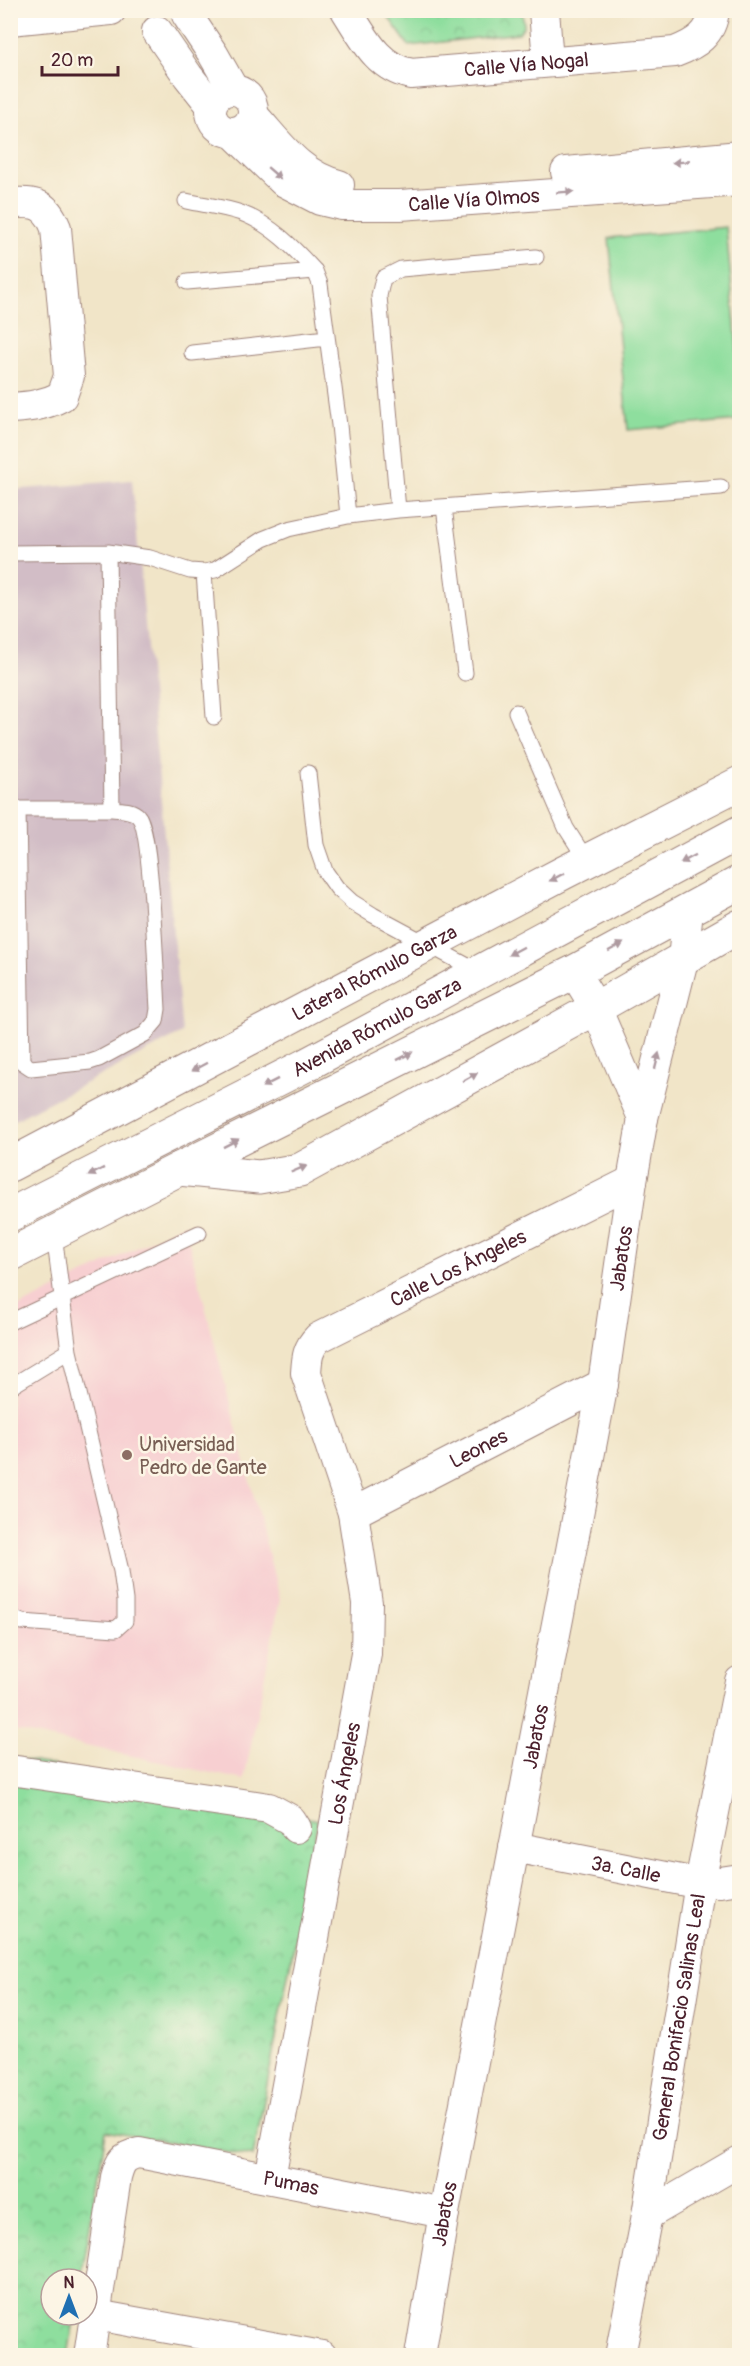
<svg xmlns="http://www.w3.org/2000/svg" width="750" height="2366" font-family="Pangolin,sans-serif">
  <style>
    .built { fill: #f7cfd1 }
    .industrial { fill: #d2bdc6 }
    .grass { fill: #8ede9e; stroke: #6c7e64; stroke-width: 1.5 }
    .park { fill: url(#park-crowns); stroke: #6c7e64; stroke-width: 1.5 }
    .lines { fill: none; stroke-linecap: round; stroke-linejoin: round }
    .lane-casing { stroke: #9e827a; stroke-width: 17 }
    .street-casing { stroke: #9e827a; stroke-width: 32 }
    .secondary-casing { stroke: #9e827a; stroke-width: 35 }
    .primary-casing { stroke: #9e827a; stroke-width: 35 }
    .lane { stroke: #fff; stroke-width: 15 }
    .street { stroke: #fff; stroke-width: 30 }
    .secondary { stroke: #fff; stroke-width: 33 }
    .primary { stroke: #fff; stroke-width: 33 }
    .oneway { fill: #ae9aa0 }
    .education-dot { fill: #8d6e63; stroke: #fcf5e5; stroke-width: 2 }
    .labels { text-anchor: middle; stroke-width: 5; stroke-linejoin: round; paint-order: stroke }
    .street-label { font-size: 20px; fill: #4a1f2b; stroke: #fcf5e5 }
    .education-label { font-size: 20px; fill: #785e54; stroke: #fcf5e5; text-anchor: start }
  </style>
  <defs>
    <pattern id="park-crowns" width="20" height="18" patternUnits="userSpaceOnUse" patternTransform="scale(1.5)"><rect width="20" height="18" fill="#8ede9e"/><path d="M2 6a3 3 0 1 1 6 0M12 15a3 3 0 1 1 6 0" fill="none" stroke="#7cbe88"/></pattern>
  </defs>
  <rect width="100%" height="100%" fill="#fcf5e5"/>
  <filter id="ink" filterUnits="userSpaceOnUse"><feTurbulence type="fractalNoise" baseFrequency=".0167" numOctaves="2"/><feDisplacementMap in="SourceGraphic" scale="12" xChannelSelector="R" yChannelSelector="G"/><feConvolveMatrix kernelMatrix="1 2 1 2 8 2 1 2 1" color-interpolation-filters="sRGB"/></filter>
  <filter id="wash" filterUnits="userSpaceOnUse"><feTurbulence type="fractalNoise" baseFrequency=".008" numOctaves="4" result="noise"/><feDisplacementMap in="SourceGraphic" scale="24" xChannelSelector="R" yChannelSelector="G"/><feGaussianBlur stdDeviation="1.35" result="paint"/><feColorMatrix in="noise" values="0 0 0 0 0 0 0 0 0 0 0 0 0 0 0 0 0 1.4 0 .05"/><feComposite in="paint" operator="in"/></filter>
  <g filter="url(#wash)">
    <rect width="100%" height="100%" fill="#f1e5c8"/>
    <path class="built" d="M184,1224L280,1599L244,1780L11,1730V1311Z"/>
    <path class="industrial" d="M132,480L182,1033L11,1122V490Z"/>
    <path class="grass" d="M726,227L739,369V420L628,430L609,238Z"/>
    <path class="park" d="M384,11H522L524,25L519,33L409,46Z
      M10,1757L318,1820L253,2157L106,2131L81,2279H51V2315H75L68,2355H11Z"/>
  </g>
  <g filter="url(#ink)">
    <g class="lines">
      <g class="lane-casing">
        <path id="lane" d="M186,201C204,205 224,207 241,213C271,224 294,248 315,271
          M192,353L327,338
          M444,507L465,673
          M398,510L379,296L383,278L401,269L536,257
          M348,516L398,510L721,487
          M108,552L150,558L190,571L204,572L215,570L263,539L288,529L348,516L339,425L320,284L315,271L187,282
          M10,553L108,552L112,809
          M204,572L214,717
          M516,712L566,828L587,861
          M308,773L316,845L325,871L337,888L352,902L373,915L477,971
          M10,809H112C121,810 132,809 138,816C152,829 156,981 158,1009L156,1021L145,1034L99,1059L90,1062L31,1068L22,1062L18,809
          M10,1322L199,1233
          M10,1387L69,1351
          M10,1617L22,1622L116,1629L125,1621V1600L121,1571L69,1351L54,1234"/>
      </g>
      <g class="street-casing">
        <g id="street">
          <path id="s1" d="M346,10C364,38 377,67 411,74L675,52C696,44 712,34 714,10"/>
          <path d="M544,10L548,62"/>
          <path d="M187,15L213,54L233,89"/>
          <path d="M10,20L111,10"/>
          <path d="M157,31L188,76L211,105"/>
          <circle cx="232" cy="111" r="21"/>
          <path d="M253,115C279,143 300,176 339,185"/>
          <path id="s2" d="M232,132L283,181L320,200L341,205H400L740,181"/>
          <path d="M566,172L740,156"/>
          <path d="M10,203C36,202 46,203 56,228L69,376L62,396C45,405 29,407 10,408"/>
          <path d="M574,972L596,1008L643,1118"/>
          <path id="s3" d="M353,1513L603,1384"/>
          <path d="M10,1770L269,1808L291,1820L296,1828"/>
          <path id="s4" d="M514,1847L686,1881L720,1882L740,1879"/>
          <path id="s5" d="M270,2178L366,1654L367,1603L353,1513L306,1373C307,1359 307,1349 318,1338L632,1181"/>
          <path d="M647,2215L740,2161"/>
          <path d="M96,2315L322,2356"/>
          <path id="s6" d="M89,2356L116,2177C120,2162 123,2156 139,2153L444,2213"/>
          <path id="s7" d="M420,2356L444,2213L603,1384L632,1181L643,1118L683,960L688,910"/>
          <path id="s8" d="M620,2356L647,2215L700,1883L740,1681"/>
        </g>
      </g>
      <g class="secondary-casing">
        <g id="secondary">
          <path id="s9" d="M10,1165L563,873L740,783"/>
          <path d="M179,1169L259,1177L300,1170L596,1008L740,926"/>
        </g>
      </g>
      <g class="primary-casing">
        <g id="primary">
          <path id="s10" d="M10,1215L304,1066L740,832"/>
          <path d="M10,1255L179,1169L574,972L740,882"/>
        </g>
      </g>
      <use href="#lane" class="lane"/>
      <use href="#street" class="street"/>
      <use href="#secondary" class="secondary"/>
      <use href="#primary" class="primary"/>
    </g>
    <defs><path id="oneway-solid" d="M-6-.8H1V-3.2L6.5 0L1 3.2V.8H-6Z" transform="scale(1.5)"/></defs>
    <g class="oneway">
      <use href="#oneway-solid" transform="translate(681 162) rotate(175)"/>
      <use href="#oneway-solid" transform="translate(274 173) rotate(41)"/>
      <use href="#oneway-solid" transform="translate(565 192) rotate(-4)"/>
      <use href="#oneway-solid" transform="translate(688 859) rotate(152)"/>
      <use href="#oneway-solid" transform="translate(557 877) rotate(152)"/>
      <use href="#oneway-solid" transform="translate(616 947) rotate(-28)"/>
      <use href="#oneway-solid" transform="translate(516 951) rotate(152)"/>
      <use href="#oneway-solid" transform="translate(405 1056) rotate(-27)"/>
      <use href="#oneway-solid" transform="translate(657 1061) rotate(-76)"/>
      <use href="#oneway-solid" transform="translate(199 1067) rotate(152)"/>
      <use href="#oneway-solid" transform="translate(470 1077) rotate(-29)"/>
      <use href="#oneway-solid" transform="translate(270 1083) rotate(153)"/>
      <use href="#oneway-solid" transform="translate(231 1143) rotate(-27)"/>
      <use href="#oneway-solid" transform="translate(299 1169) rotate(-23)"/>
      <use href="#oneway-solid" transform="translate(96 1172) rotate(153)"/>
    </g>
  </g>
  <circle class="education-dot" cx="127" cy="1455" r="6"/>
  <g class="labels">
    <g class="street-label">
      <text dy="7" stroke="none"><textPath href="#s1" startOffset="210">Calle Vía Nogal</textPath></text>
      <text dy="7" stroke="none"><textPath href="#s2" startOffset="267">Calle Vía Olmos</textPath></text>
      <text dy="7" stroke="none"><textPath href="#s9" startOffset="412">Lateral Rómulo Garza</textPath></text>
      <text dy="7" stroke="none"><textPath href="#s10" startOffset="412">Avenida Rómulo Garza</textPath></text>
      <text dy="7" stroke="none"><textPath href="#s7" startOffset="1116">Jabatos</textPath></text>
      <text dy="7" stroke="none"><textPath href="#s5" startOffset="1017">Calle Los Ángeles</textPath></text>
      <text dy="7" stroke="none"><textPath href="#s3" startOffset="141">Leones</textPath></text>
      <text dy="7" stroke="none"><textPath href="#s7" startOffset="630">Jabatos</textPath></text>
      <text dy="7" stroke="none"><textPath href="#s5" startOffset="411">Los Ángeles</textPath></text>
      <text dy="7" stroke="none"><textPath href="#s4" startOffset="114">3a. Calle</textPath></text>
      <text dy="7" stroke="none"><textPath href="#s8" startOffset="344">General Bonifacio Salinas Leal</textPath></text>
      <text dy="7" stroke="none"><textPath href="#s6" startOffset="372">Pumas</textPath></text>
      <text dy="7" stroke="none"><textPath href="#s7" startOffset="144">Jabatos</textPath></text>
    </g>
    <g class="education-label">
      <text x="139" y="1451">Universidad<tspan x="139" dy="23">Pedro de Gante</tspan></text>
    </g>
  </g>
  <rect width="750" height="2366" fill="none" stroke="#fcf5e5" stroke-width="36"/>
  <g transform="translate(69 2297)"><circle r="28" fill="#fcf5e5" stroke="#b59f9b" stroke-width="1.5"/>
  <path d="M0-4.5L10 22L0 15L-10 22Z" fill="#1f6fb2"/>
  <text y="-9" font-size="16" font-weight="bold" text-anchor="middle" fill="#4a1f2b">N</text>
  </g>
  <path d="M42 66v9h76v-9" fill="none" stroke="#4a1f2b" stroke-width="3"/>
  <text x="51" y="66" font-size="18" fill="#4a1f2b" stroke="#fcf5e5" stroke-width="4.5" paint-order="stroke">20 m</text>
</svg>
